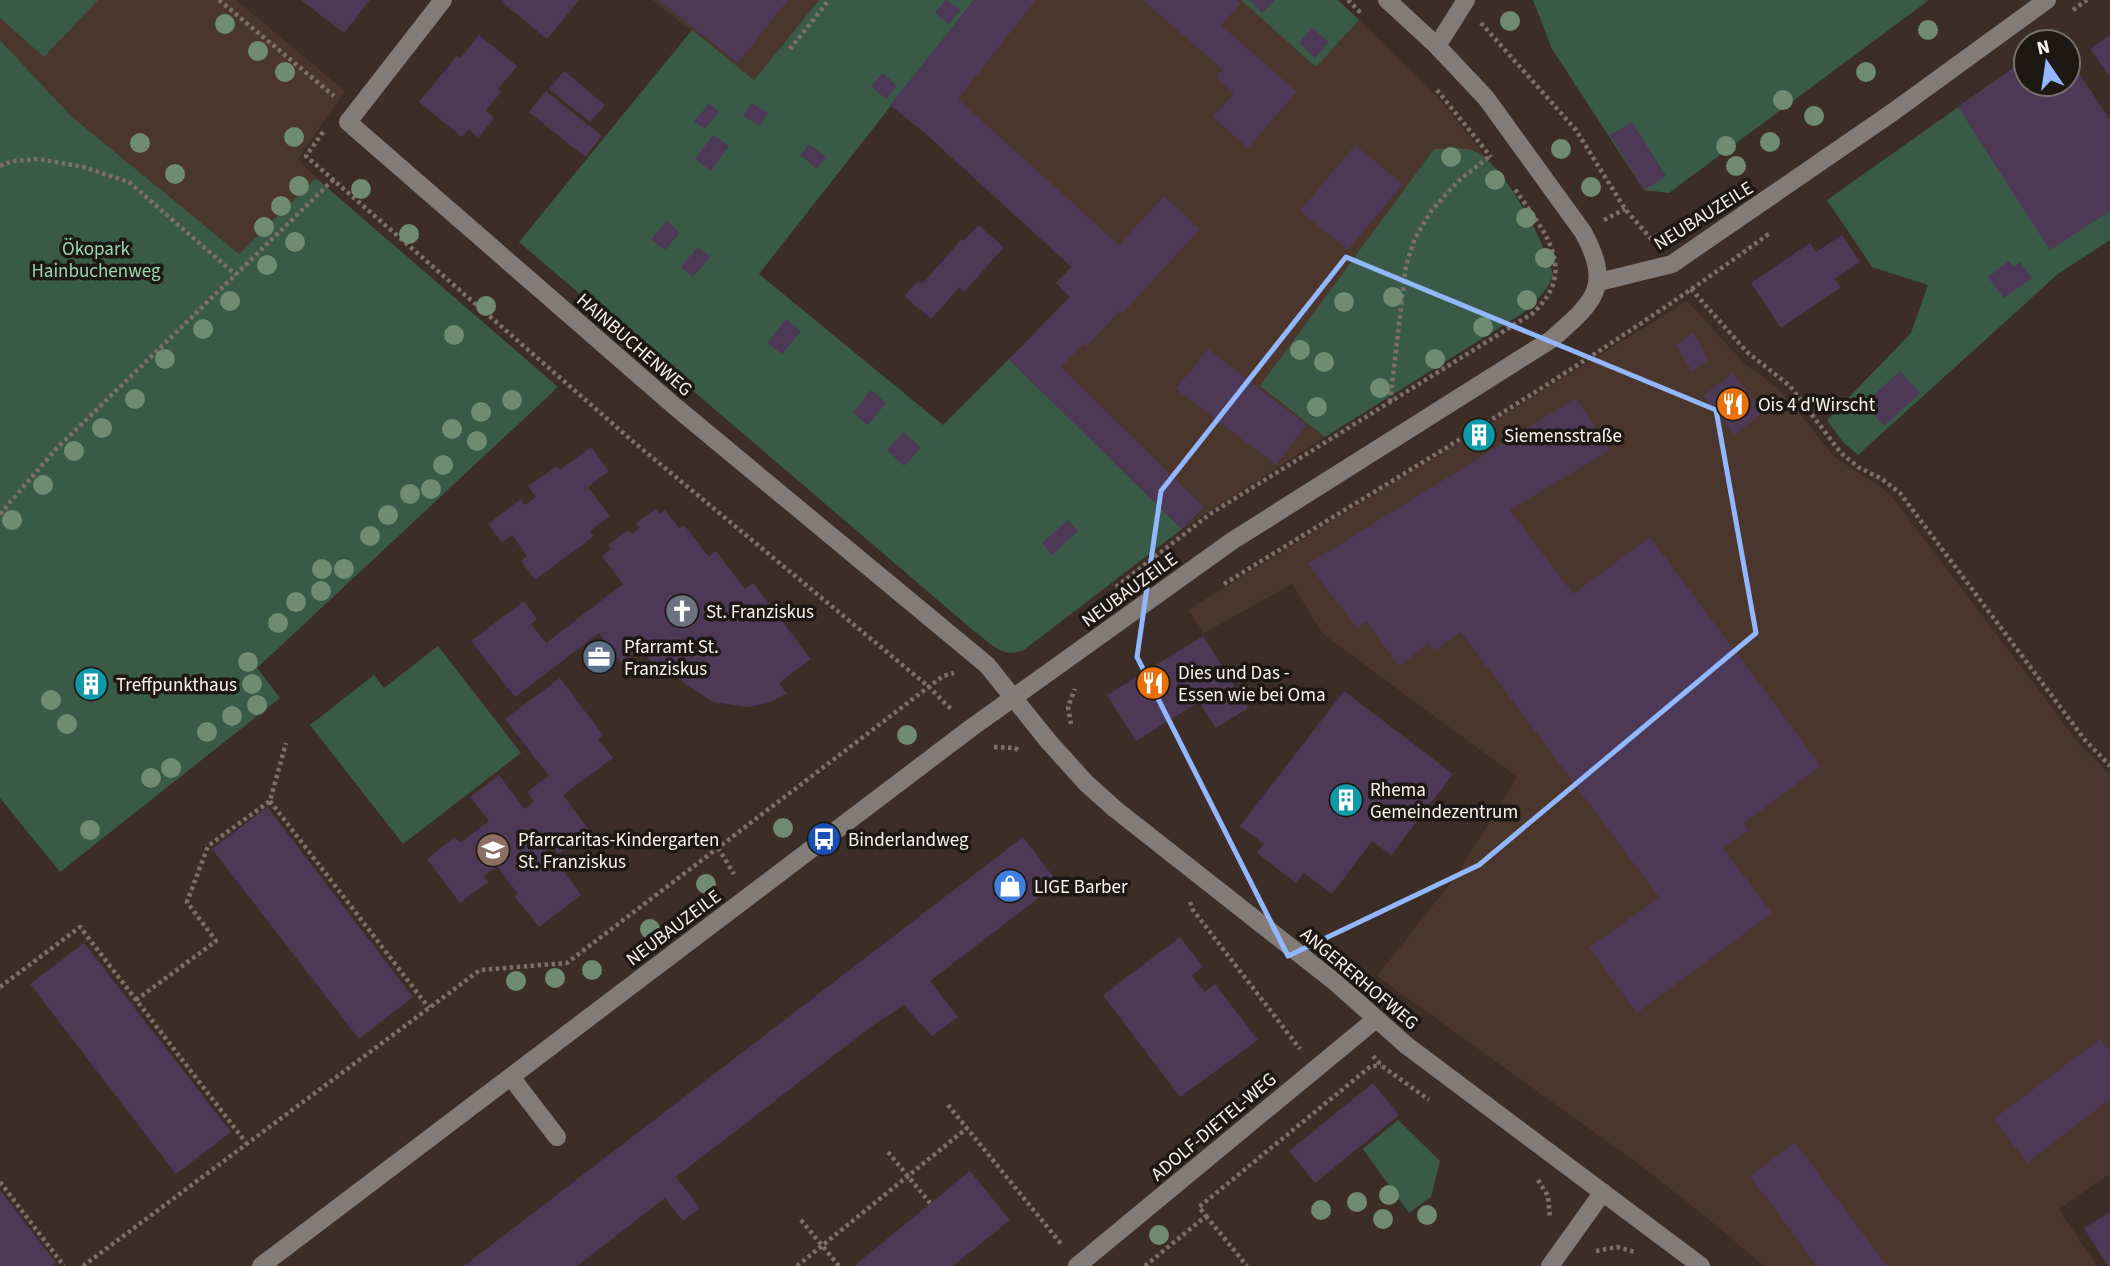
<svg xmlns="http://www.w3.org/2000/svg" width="2110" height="1266" font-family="'Source Sans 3',sans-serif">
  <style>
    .built { fill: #4a362c }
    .green { fill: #395a46 }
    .building { fill: #4d3855 }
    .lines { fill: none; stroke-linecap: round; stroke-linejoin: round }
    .path { stroke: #7c7069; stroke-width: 4.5; stroke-dasharray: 3.5 3.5; stroke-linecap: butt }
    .minor { stroke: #827b77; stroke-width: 18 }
    .tree { fill: #6f8b72 }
    .marked { fill: none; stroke: #92b7fd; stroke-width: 5; stroke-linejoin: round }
    .labels { text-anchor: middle; stroke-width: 7; stroke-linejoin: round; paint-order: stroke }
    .street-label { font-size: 19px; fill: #fbf2ed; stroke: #1e1814 }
    .park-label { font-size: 19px; fill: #99d7af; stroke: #1e1814 }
    .poi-label { font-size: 19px; fill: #fbf2ed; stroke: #1e1814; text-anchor: start }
  </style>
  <rect width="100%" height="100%" fill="#3c2e27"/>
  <path class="built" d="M0,0H236L345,91L298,159L316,178L239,255L71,116L0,40Z
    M652,0H819L754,80Z
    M974,0H1241L1316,66L1359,20L1436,95L1491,163L1475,151L1260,385L1325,437L1182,529L1009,359L1070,297L1056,283L1071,267L926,134L890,105Z
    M1687,301L1744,363L1776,387L1794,406L1833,456L1879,486L1893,498L2080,745L2110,774V1174L2059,1209L2097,1266H1764L1699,1211L1637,1163L1377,976L1457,875L1517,777L1323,634L1292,584L1204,633L1188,610Z"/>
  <path class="green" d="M0,0H98L44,57L0,18Z
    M819,0H974L759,274L943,425L1009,359L1182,529L1025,649C1003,660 992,644 974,631L519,242L692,30L754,80Z
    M1241,0H1338L1359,20L1316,67Z
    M1533,0H1929L1669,193L1644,190L1552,49Z
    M0,40L71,116L239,254L316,178L558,387L257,668L280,698L60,872L0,798Z
    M2068,57L2110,120V240L2058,274L1858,455L1843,442L1827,420L1911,333L1928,285L1872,267L1827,200L2026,59V84H2068Z
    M1458,148C1463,149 1470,149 1474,151C1503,162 1548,247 1553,276L1547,288L1529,309L1325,437L1260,386L1434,149Z
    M438,646L521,753L403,844L310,725L374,675L384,688Z
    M1398,1120L1440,1161L1431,1197L1409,1213L1363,1149Z"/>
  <path class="building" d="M301,0H370L344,33Z
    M504,0H579L547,39L502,2Z
    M658,0H788L738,63Z
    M946,0L961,10L949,24L935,13Z
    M974,0H1036L958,99L1119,245L1164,196L1200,229L1123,313L1120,311L1087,346L1084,343L1061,367L1204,507L1182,529L1009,359L1070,297L1056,283L1072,267L926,134L890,105Z
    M1143,0H1237L1241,3L1221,25L1297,92L1248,148L1213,117L1234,93L1216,77L1222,69Z
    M1250,0H1275L1262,13Z
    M1312,28L1329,42L1315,58L1299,43Z
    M479,35L517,66L498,89L501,92L486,110L494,118L478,138L469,129L462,137L419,102L457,56L460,58Z
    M2110,35V77L2090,49Z
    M2068,57L2110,120V211L2050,250L1958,107L2026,59V84H2068Z
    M564,71L605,105L590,122L549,89Z
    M883,73L897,86L886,99L871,86Z
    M546,91L602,136L585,157L529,112Z
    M751,103L768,113L760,126L743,116Z
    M709,104L719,112L705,129L694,121Z
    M1632,122L1666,176L1644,190L1610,135Z
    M713,135L729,146L711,171L695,159Z
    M809,144L826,157L817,169L800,155Z
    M1355,145L1403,184L1348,250L1300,211Z
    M667,221L680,233L665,250L651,239Z
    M978,225L1004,247L964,292L960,287L931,319L904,296L918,281L922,284L962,239L964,241Z
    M1842,235L1860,262L1835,279L1841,287L1781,328L1751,283L1810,243L1816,252Z
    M698,247L710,257L693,277L681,267Z
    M2009,261L2014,267L2020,262L2032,278L2004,298L1988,277Z
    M786,319L801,331L782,354L767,343Z
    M1693,333L1709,360L1692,371L1675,345Z
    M1208,349L1307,425L1276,465L1176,389Z
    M1900,371L1920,393L1884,426L1864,404Z
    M1733,373L1763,412L1734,435L1703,396Z
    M871,390L886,403L868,425L853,413Z
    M1576,398L1610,450L1510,510L1573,594L1650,537L1821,766L1744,823L1749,830L1723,848L1772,913L1637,1013L1589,948L1659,897L1461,632L1434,651L1429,643L1399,666L1366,621L1357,628L1308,564Z
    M1487,425L1492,433L1471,446L1466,437Z
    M904,432L921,448L904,466L887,450Z
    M591,447L609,471L588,487L610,516L590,531L594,536L535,580L521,561L527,556L512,535L502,543L488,524L521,499L525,505L536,497L528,486L557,466L560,470Z
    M656,509L660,514L665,510L679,528L684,525L709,557L716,551L745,589L753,583L811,659L779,683L787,694L768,703L748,707L713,702L684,683L670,665L660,673L641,648L621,663L599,633L515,697L471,641L524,601L537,619L531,624L546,643L623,584L602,556L611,549L608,545L628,530L632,534L640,528L636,523Z
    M1068,520L1078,531L1052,555L1042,543Z
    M1203,636L1248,708L1216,728L1199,702L1136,741L1107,695Z
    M87,672L100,674L103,688L92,697L83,693L79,681Z
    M560,678L603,735L598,739L613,758L563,795L589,830L558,854L552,846L542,854L553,868L558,864L581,895L539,927L515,897L518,894L497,866L484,876L488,882L460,903L427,859L455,837L460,843L489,821L470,797L499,775L524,809L534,802L527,792L549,776L505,719Z
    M1344,691L1453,774L1391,855L1372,841L1332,894L1304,873L1296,883L1257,853L1264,844L1240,826Z
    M267,807L413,997L359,1039L212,849Z
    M1023,837L1058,883L930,981L958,1017L932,1036L904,1005L872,1026L676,1177L700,1208L683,1221L665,1198L577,1266H464Z
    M1180,937L1203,967L1192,975L1195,980L1205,992L1215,984L1258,1040L1180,1097L1103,995Z
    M84,943L231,1132L176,1174L30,984Z
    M2100,1039L2110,1052V1099L2027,1163L1994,1119Z
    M1373,1083L1399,1115L1315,1183L1289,1151Z
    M1795,1142L1887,1266H1817L1750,1176Z
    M970,1171L1010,1220L953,1266H854Z
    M0,1190L56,1263L52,1266H0Z
    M2110,1212V1266H2108L2084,1228Z"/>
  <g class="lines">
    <path class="path" d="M219,0L334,96
      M1348,0L1362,14
      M2073,10L2087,0
      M1481,23L1576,130L1625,209L1653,241
      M790,49L829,0
      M1437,90L1491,157
      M323,132L306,156L636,444L929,687L952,710
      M0,166L13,161L39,159L83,167L129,182L236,275
      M1604,220L1625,209
      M1691,289L1747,352L1790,386L1841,453L1858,467L1882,479L1900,493L2085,740L2110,766
      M1390,402L1406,265L1415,238L1432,210L1457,182L1490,156
      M0,514L55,450L334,179
      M1224,584C1408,470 1596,361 1770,233
      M1116,587L1210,514L1533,313C1580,269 1543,231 1515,189
      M1071,724L1068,707L1075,689
      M994,747L1015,748L1019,751
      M270,801L429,1008
      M718,848L734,874
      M1190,902L1193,910L1300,1049
      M0,987L80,927L247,1144
      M136,1000L216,941L187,902L208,846L270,801L286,743
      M1373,1056L1382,1066L1429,1100
      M948,1105L1062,1245
      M888,1152L930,1203
      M1538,1180L1548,1196L1550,1218
      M0,1182L64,1266
      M1206,1216L1247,1266
      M801,1220L839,1266
      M1596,1251L1617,1247L1635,1252
      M83,1266L480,970L567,963L943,676L954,673
      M797,1266L967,1128
      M1145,1266L1206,1216L1199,1207L1371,1066H1381"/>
    <path class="minor" d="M443,0L348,122L672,404L987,665L1049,742L1086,783L1115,809L1335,982L1406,1045L1701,1266
      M1437,46L1466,0
      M1599,282L1672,264L1893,112L2047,0
      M511,1077L557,1137
      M261,1266L971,728L1232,541L1552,339C1594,302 1613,287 1583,232L1486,98L1437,46L1387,0
      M1077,1266L1376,1019
      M1550,1266L1603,1192"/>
  </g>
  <g class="tree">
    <circle cx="1510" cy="21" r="10"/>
    <circle cx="225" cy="24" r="10"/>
    <circle cx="1928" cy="30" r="10"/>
    <circle cx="258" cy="51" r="10"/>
    <circle cx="285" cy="72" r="10"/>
    <circle cx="1866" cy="72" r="10"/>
    <circle cx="1783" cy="100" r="10"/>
    <circle cx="1814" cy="116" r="10"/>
    <circle cx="294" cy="137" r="10"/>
    <circle cx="1770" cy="142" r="10"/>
    <circle cx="140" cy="143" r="10"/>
    <circle cx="1726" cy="146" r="10"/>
    <circle cx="1561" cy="149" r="10"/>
    <circle cx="1451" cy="157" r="10"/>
    <circle cx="1736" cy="166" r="10"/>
    <circle cx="175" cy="174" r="10"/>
    <circle cx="1495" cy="180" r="10"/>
    <circle cx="299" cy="186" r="10"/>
    <circle cx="1591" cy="187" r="10"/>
    <circle cx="361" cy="189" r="10"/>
    <circle cx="281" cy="206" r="10"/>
    <circle cx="1526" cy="218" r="10"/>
    <circle cx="264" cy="227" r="10"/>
    <circle cx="409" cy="234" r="10"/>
    <circle cx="295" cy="242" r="10"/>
    <circle cx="1545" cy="258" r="10"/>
    <circle cx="267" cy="265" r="10"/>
    <circle cx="1393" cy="297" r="10"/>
    <circle cx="1527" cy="300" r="10"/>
    <circle cx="230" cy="301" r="10"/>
    <circle cx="1344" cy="302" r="10"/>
    <circle cx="486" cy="306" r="10"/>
    <circle cx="1483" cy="327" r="10"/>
    <circle cx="203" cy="329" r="10"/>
    <circle cx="454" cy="335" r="10"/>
    <circle cx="1300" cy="350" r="10"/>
    <circle cx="165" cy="359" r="10"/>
    <circle cx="1435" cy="359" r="10"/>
    <circle cx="1324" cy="362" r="10"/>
    <circle cx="1380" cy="388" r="10"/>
    <circle cx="135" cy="399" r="10"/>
    <circle cx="512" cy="400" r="10"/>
    <circle cx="1317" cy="407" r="10"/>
    <circle cx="481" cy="412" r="10"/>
    <circle cx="102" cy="428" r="10"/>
    <circle cx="452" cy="429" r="10"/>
    <circle cx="477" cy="441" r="10"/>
    <circle cx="74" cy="451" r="10"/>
    <circle cx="443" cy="465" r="10"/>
    <circle cx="43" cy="485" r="10"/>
    <circle cx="431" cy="489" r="10"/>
    <circle cx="410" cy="494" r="10"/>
    <circle cx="388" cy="515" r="10"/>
    <circle cx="12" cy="520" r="10"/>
    <circle cx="370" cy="536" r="10"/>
    <circle cx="322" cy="569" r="10"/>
    <circle cx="344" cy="569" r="10"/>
    <circle cx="321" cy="591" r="10"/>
    <circle cx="296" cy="602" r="10"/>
    <circle cx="278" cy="623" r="10"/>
    <circle cx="248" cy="662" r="10"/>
    <circle cx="252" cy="684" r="10"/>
    <circle cx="51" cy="700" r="10"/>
    <circle cx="257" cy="705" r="10"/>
    <circle cx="232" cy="716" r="10"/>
    <circle cx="67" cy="724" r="10"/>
    <circle cx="207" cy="732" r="10"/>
    <circle cx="907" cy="735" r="10"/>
    <circle cx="171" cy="768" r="10"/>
    <circle cx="151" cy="778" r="10"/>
    <circle cx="783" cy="828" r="10"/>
    <circle cx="90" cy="830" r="10"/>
    <circle cx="706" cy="884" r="10"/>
    <circle cx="650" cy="929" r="10"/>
    <circle cx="592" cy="970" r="10"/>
    <circle cx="555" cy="978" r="10"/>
    <circle cx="516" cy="981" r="10"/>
    <circle cx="1389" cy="1195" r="10"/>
    <circle cx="1357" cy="1202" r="10"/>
    <circle cx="1321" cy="1210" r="10"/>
    <circle cx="1427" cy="1215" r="10"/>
    <circle cx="1383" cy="1219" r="10"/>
    <circle cx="1159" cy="1235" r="10"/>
  </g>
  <path class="marked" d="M1346,257L1716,410L1756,633L1479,865L1288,956L1137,657L1161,491Z"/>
  <defs>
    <g id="restaurant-disc" transform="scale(1.75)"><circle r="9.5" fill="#e8710a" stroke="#1e1814"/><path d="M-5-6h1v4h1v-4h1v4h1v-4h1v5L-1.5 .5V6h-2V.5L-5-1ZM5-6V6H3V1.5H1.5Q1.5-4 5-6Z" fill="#fff"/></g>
    <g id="building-disc" transform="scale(1.75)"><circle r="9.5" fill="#0f9aa8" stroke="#1e1814"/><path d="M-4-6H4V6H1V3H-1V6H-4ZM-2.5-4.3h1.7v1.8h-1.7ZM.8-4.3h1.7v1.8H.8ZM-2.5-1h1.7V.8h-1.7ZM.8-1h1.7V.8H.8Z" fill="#fff"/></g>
    <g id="church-disc" transform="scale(1.75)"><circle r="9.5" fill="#6b7280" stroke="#1e1814"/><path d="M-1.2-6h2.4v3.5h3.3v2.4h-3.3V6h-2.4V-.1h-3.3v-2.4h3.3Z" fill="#fff"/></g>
    <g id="office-disc" transform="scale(1.75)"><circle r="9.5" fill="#5c6f8a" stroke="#1e1814"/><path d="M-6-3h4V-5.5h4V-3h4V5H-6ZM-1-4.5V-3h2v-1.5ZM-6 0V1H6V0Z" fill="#fff"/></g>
    <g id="bus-disc" transform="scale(1.75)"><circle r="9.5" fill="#1a4fb4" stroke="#1e1814"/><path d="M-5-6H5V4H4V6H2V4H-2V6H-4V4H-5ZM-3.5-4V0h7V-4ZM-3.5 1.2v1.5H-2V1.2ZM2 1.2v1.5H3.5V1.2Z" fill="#fff"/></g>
    <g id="school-disc" transform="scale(1.75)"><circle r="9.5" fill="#8d6e63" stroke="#1e1814"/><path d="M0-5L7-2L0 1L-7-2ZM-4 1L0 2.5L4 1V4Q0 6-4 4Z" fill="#fff"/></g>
    <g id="shop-disc" transform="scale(1.75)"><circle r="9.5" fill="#3f7fe0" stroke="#1e1814"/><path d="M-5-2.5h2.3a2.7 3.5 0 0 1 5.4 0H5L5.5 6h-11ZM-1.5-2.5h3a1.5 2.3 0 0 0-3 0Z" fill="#fff"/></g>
  </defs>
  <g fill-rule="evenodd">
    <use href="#restaurant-disc" x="1733" y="404"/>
    <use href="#building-disc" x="1479" y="435"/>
    <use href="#church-disc" x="682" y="611"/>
    <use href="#office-disc" x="599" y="657"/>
    <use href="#restaurant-disc" x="1153" y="683"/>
    <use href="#building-disc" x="91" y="684"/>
    <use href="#building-disc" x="1346" y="800"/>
    <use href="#bus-disc" x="824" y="839"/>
    <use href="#school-disc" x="493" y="850"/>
    <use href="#shop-disc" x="1010" y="886"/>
  </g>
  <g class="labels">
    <g class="street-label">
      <text transform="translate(1703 215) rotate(-32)" y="7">NEUBAUZEILE</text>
      <text transform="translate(635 344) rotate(41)" y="7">HAINBUCHENWEG</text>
      <text transform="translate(1129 589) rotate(-36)" y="7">NEUBAUZEILE</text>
      <text transform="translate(673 927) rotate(-37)" y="7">NEUBAUZEILE</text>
      <text transform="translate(1360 978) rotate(40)" y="7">ANGERERHOFWEG</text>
      <text transform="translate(1213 1126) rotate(-40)" y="7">ADOLF-DIETEL-WEG</text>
    </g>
    <g class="park-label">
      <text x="96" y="255">Ökopark<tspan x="96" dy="22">Hainbuchenweg</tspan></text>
    </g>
    <g class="poi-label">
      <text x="1758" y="411">Ois 4 d'Wirscht</text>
      <text x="1504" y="442">Siemensstraße</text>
      <text x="706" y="618">St. Franziskus</text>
      <text x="624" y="653">Pfarramt St.<tspan x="624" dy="22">Franziskus</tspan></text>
      <text x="1178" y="679">Dies und Das -<tspan x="1178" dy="22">Essen wie bei Oma</tspan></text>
      <text x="116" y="691">Treffpunkthaus</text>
      <text x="1370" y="796">Rhema<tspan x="1370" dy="22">Gemeindezentrum</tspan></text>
      <text x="518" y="846">Pfarrcaritas-Kindergarten<tspan x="518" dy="22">St. Franziskus</tspan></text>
      <text x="848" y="846">Binderlandweg</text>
      <text x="1034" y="893">LIGE Barber</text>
    </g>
  </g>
  <g transform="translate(2047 63) rotate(347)"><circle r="33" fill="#1e1814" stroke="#766f6b" stroke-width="2"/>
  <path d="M0-5L12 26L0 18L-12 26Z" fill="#92b7fd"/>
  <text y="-10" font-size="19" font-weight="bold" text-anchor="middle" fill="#fbf2ed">N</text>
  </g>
</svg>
